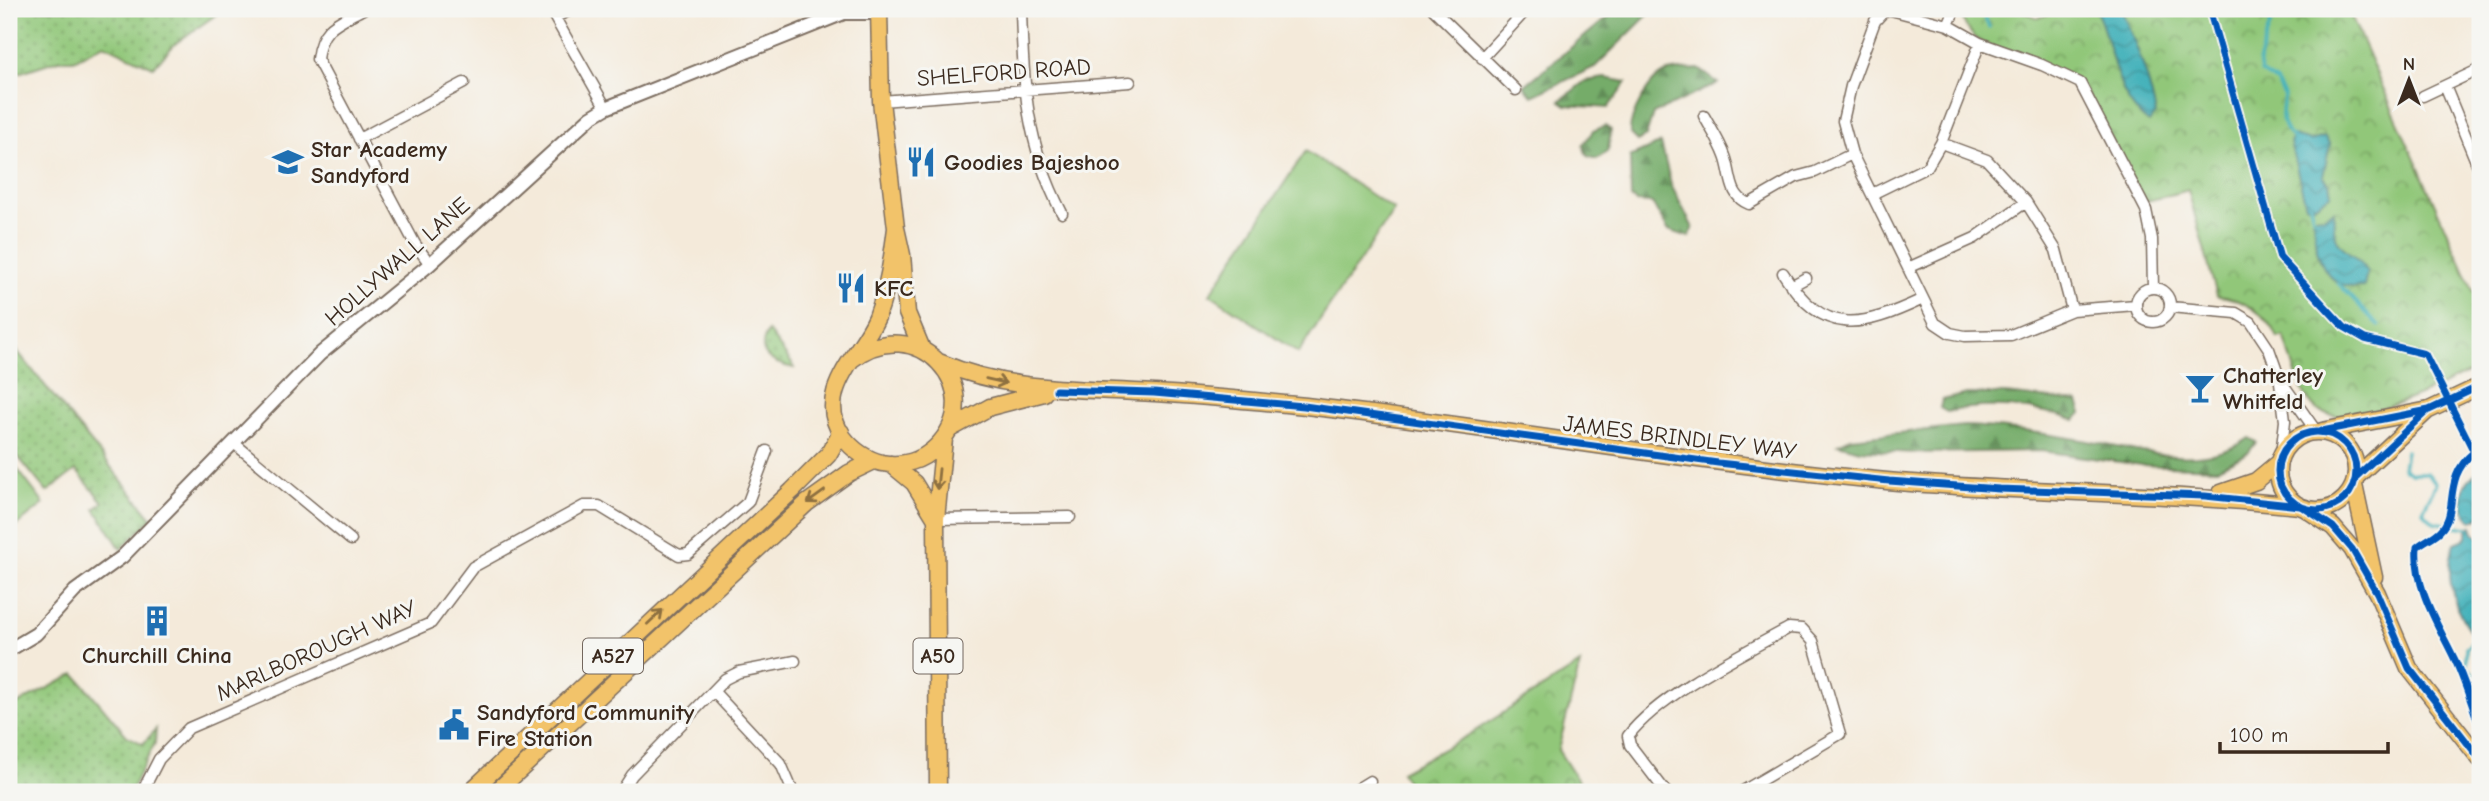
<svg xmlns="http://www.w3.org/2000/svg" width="2489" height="801" font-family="'Comic Neue',sans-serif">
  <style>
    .grass { fill: url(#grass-dots); stroke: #66784c; stroke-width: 2 }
    .forest { fill: url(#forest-firs); stroke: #586b44; stroke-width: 2 }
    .park { fill: url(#park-crowns); stroke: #66784c; stroke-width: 2 }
    .garden { fill: #91c779; stroke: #66784c; stroke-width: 2 }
    .water { fill: url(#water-waves); stroke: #3e6d6c; stroke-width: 2 }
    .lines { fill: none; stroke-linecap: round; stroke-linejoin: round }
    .stream { stroke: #40b0b9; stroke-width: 3.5 }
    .minor-casing { stroke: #7c6d60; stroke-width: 13 }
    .tertiary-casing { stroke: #7c6d60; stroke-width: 16 }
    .primary-casing { stroke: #7c6d60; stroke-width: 19 }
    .minor { stroke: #fff; stroke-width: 10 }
    .tertiary { stroke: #fff; stroke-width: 12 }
    .primary { stroke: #f2c36a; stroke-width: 16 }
    .cycleway-casing { stroke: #f6f6f2; stroke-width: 11 }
    .cycleway { stroke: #0057b8; stroke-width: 7 }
    .oneway { stroke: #8d6f40 }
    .labels { text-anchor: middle; stroke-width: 6; stroke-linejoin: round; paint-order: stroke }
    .shield { fill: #f6f6f2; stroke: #73675e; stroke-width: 2 }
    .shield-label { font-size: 21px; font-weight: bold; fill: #3b2a1e }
    .street-label { font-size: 23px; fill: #3b2a1e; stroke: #f6f6f2 }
    .poi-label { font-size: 23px; font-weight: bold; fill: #3b2a1e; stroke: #f6f6f2; text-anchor: start }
  </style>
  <defs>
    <pattern id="grass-dots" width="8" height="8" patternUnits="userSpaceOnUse" patternTransform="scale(1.75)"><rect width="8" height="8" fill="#91c779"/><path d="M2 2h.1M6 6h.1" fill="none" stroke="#78a263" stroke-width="1.8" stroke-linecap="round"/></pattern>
    <pattern id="forest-firs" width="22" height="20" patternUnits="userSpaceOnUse" patternTransform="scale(1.75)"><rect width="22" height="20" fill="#74ac69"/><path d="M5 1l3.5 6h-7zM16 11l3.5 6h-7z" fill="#608c56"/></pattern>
    <pattern id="park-crowns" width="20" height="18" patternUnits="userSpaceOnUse" patternTransform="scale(1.75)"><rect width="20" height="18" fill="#91c779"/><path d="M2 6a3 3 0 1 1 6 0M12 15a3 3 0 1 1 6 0" fill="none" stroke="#78a263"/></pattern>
    <pattern id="water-waves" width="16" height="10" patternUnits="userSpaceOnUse" patternTransform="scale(1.75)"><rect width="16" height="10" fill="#40b0b9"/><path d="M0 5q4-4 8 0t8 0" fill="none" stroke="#378f96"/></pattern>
  </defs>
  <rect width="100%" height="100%" fill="#f6f6f2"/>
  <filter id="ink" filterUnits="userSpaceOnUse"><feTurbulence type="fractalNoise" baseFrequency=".0143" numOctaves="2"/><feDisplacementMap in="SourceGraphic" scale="14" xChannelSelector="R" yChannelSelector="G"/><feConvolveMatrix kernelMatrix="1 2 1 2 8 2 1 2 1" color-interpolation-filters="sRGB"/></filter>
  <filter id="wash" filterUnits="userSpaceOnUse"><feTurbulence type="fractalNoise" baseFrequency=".00686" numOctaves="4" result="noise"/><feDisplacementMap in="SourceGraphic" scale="28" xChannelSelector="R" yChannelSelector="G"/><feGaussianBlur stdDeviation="1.57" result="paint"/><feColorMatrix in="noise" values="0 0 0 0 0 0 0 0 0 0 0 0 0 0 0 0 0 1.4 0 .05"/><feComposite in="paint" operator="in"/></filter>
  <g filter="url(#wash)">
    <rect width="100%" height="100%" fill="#f4eada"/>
    <path class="grass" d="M24,9H224L176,43L153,67L104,44L74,60H58L9,76V12Z
      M768,331L793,365L794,368C774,364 753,355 768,331Z
      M9,341L152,518L121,549L95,509L103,502L76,470L47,492L9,446Z
      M75,674L127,736L143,744L156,729L155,743L130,792H9V708Z"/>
    <path class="forest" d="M1618,9H1654L1595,67L1532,96L1524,86Z
      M1699,69L1718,83L1653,114L1646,136L1637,141L1630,134C1629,117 1648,81 1665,73C1675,69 1689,70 1699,69Z
      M1605,78L1627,82L1608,108L1566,105L1560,101L1585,81Z
      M1605,126L1611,130L1608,151L1597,159L1587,156L1583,145L1593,131Z
      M1661,143L1671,185L1693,228L1689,237L1668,230L1652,203L1636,202L1631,198L1630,157Z
      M1967,394H2005L2078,402L2082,413L2075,420C2035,407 1988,402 1947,412L1940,408L1942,400Z
      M1964,426C2004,427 2042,433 2082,440C2136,449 2199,473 2249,438L2256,442L2249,452L2218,468L2142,465L2041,451L1915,453L1860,450L1838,444L1851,438Z"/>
    <path class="park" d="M1962,9H2018L2038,18L2063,9H2348L2480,306V367C2450,382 2341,438 2313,406C2297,388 2292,358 2284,336L2278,338C2269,315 2240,297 2217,296L2188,190L2143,202C2133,183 2089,91 2079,83C2050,60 1960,57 1962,9Z
      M1580,664L1558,750L1585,792H1413L1401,772L1467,736Z"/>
    <path class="garden" d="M1306,151L1394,210L1298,353L1210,294Z
      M9,458L44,504L12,529L9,525Z"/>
    <path class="water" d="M2095,9H2121C2136,43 2149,77 2156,114L2149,123C2112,97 2115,46 2095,9Z
      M2293,136L2310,141L2325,137L2330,145L2323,176L2329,183L2331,194L2315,205L2306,206L2290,142Z
      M2334,211C2331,254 2348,243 2367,272L2364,287C2322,291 2314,251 2313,217L2324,216Z
      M2480,470V517L2472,521C2455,503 2461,483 2480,470Z
      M2472,526L2474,533L2480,538V643C2456,618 2442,577 2455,543L2467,538V528Z"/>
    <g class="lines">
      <path class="stream" d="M1972,9L1982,13L1989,27
        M2275,9L2259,59L2261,72L2276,82L2284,95C2282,113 2278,125 2293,138
        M2310,205L2313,217
        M2338,283L2379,326
        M2406,451L2403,468L2411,473H2427L2436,483L2423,511L2434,522L2467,528
        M2476,639L2466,648V668L2480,677"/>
    </g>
  </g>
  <g filter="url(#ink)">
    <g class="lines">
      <g class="minor-casing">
        <path id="minor" d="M363,9C337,23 321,26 317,59L415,244L430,264
          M550,9L606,108
          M1021,9C1023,84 1026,144 1062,213
          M1433,9L1516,90
          M1886,9L1875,21L1851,86L1843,121L1852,154L1935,323L1950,333L1965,336L2011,335L2072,310L2136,305
          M1887,9L1948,25L1980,43L2042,65L2080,83L2146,210L2152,239L2153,288
          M555,17L573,9
          M1948,25L1955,9
          M1482,58L1527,9
          M2445,86L2480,171
          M2423,96L2480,69
          M881,101L1130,82
          M1704,116C1711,129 1720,142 1725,156C1732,173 1728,196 1749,204L1796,177L1815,172L1852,154
          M359,139L464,83
          M1941,143L1987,160L2026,202L2056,250L2072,310
          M1872,194L1927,167L1941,143L1980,43
          M1908,268L1975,238L2026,202
          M1783,273C1824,338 1861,328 1923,299
          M1791,286L1806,278
          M2136 305a17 17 0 1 1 34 0a17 17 0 1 1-34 0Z
          M2170,307L2236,313L2251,322L2269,349L2280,380L2316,431
          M2280,382L2285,421L2281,455
          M235,444L351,540
          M936,519L1070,517
          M714,692L781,764L793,792
          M142,792L159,759L189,728L431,623L473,567L584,506H599L679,555L688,554L748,502L767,451
          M621,792L632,775L725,679L739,672L795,661
          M1352,792L1370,781
          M1666,792L1630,745L1628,736C1660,694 1742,654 1789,628L1802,629L1813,641L1840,734L1741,792"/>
      </g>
      <g class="tertiary-casing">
        <path id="tertiary" d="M9,650L36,634L75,591L122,557L320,354L430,264L591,117L606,108L844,13H879"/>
      </g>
      <g class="primary-casing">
        <path id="primary" d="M879,9L881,101L896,228L902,255L907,313L922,349
          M851,360C915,308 993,390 936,447C922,461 902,467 882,463C865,459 853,450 843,437C812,392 861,355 877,317C888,287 892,260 896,228
          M939,362C1012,393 1078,388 1155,393C1206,396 1256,401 1306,406C1501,428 1693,463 1887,481C2025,493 2163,492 2300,506
          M950,429L990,407L1044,393
          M2322,431L2429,410L2480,386
          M2278 471a39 39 0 1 1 78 0a39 39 0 1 1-78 0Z
          M891,464L914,483L936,519
          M2356,477L2427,411
          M2354,484L2374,577
          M2221,493L2256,481L2279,462
          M2306,509L2333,527L2352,549L2377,593L2409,668L2480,759
          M470,792L792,491L828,455L841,432
          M496,792L807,503L849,473L874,461
          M938,792L936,519L944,439"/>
      </g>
      <use href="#minor" class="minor"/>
      <use href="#tertiary" class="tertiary"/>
      <use href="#primary" class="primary"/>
      <g class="cycleway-casing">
        <path id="cycleway" d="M2209,9L2280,258L2344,327L2365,339L2425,354L2474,452C2441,479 2460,512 2440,531C2434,537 2424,541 2417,547C2414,589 2438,624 2455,660C2465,682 2472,705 2480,728
          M1056,390L1154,393L1304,406L1718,463L1889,481L1999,489L2205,496L2300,506
          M2322,431L2429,410L2480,386
          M2278 471a39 39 0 1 1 78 0a39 39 0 1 1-78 0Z
          M2356,477L2426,412
          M2306,509L2333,527L2352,549L2377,593L2409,668L2480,759"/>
      </g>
      <use href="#cycleway" class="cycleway"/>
    </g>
    <defs><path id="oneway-shaft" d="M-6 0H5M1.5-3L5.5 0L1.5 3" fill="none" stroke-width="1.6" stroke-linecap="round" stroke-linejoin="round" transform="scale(1.75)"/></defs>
    <g class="oneway">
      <use href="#oneway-shaft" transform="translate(996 381) rotate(13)"/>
      <use href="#oneway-shaft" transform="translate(938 479) rotate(96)"/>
      <use href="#oneway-shaft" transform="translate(816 497) rotate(144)"/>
      <use href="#oneway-shaft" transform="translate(655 617) rotate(-43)"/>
    </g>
  </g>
  <defs>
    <g id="school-bare" transform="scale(2.415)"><path d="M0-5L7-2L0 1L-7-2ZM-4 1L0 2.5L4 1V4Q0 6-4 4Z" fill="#1f6fb2" stroke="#f6f6f2" stroke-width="2.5" paint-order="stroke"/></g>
    <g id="restaurant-bare" transform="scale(2.415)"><path d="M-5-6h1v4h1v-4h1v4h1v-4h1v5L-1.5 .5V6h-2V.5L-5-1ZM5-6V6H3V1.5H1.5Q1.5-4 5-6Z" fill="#1f6fb2" stroke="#f6f6f2" stroke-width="2.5" paint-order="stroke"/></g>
    <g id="bar-bare" transform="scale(2.415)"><path d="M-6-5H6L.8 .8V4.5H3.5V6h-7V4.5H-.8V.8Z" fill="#1f6fb2" stroke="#f6f6f2" stroke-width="2.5" paint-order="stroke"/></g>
    <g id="building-bare" transform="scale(2.415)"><path d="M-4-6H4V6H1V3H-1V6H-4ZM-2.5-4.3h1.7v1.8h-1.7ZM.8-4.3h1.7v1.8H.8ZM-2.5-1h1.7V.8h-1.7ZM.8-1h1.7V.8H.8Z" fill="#1f6fb2" stroke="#f6f6f2" stroke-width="2.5" paint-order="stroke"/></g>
    <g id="civic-bare" transform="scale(2.415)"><path d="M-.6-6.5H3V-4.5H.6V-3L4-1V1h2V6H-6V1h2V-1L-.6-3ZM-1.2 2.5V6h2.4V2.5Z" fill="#1f6fb2" stroke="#f6f6f2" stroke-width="2.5" paint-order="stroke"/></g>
  </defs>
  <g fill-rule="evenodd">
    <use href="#school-bare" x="288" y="162"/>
    <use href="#restaurant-bare" x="921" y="162"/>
    <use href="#restaurant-bare" x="851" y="288"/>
    <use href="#bar-bare" x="2200" y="388"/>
    <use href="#building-bare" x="157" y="621"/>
    <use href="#civic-bare" x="454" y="725"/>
  </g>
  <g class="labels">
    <g class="shield">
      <rect x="583" y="638.5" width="60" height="35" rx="5"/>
      <rect x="913.5" y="638.5" width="49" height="35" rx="5"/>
    </g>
    <g class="shield-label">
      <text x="613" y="663">A527</text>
      <text x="938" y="663">A50</text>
    </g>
    <g class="street-label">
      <text transform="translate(1004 72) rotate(-4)" y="8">SHELFORD ROAD</text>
      <text transform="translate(397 261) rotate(-41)" y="8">HOLLYWALL LANE</text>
      <text transform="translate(1680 437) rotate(7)" y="8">JAMES BRINDLEY WAY</text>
      <text transform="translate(316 650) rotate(-24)" y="8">MARLBOROUGH WAY</text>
    </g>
    <g class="poi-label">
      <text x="311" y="157">Star Academy<tspan x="311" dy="26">Sandyford</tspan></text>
      <text x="944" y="170">Goodies Bajeshoo</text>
      <text x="874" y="296">KFC</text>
      <text x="2223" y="383">Chatterley<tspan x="2223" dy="26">Whitfeld</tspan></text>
      <text x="157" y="663" text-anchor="middle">Churchill China</text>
      <text x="477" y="720">Sandyford Community<tspan x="477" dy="26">Fire Station</tspan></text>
    </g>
  </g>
  <rect width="2489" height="801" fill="none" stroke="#f6f6f2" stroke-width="35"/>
  <g transform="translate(2409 80)" stroke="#f6f6f2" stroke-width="5" paint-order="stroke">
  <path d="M0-5L12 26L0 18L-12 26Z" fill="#3b2a1e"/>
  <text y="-10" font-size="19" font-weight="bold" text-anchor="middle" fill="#3b2a1e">N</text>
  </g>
  <path d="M2220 742v10h168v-10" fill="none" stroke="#3b2a1e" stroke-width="3.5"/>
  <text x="2230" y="742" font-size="21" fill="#3b2a1e" stroke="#f6f6f2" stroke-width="5" paint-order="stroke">100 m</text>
</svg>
